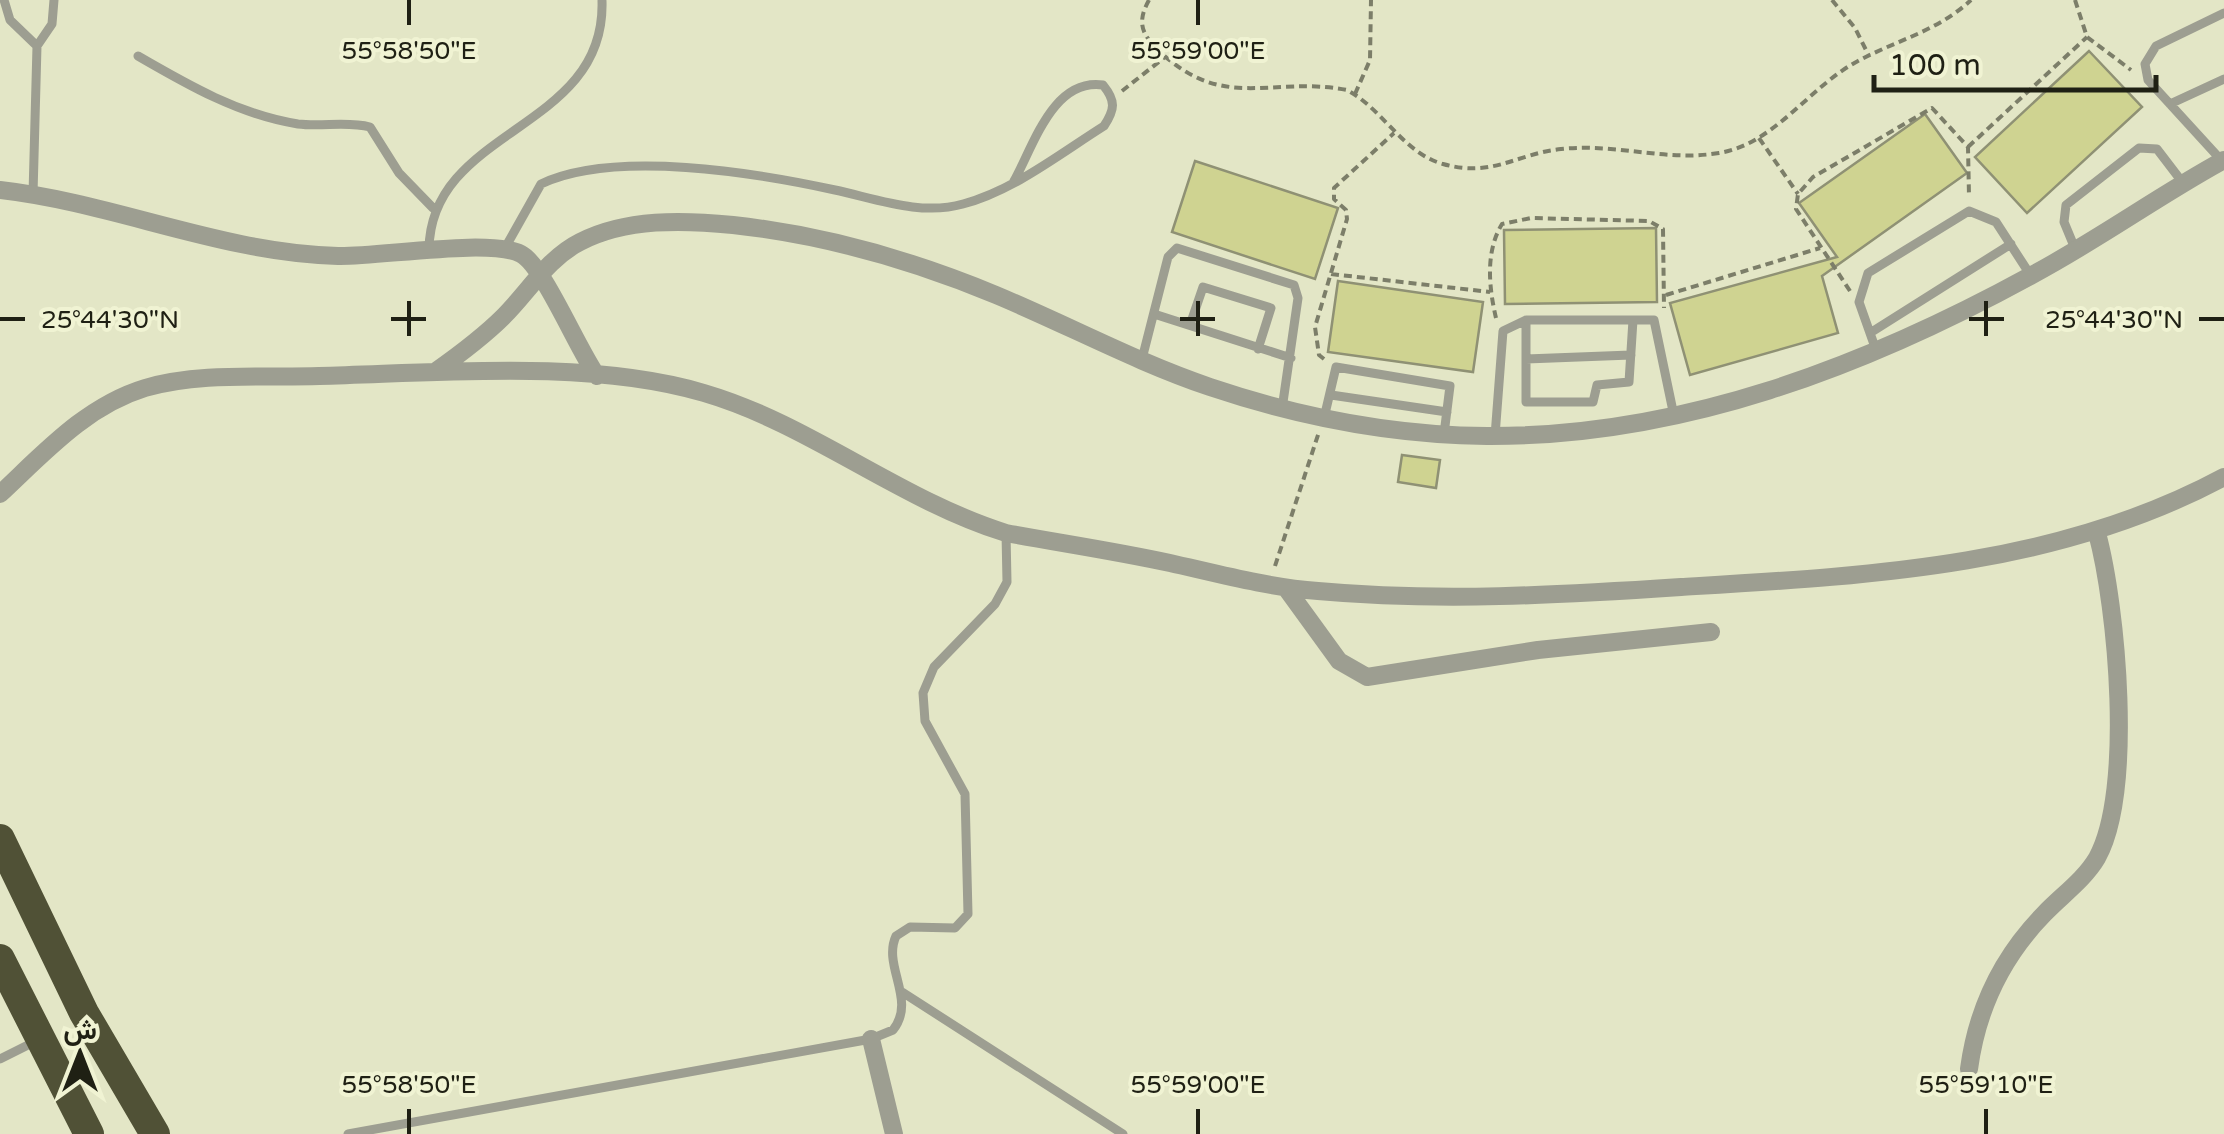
<svg xmlns="http://www.w3.org/2000/svg" width="2224" height="1134" font-family="'Varela Round',Vazirmatn,sans-serif">
  <style>
    .building { fill: #cfd391; stroke: #8f9174; stroke-width: 2.5 }
    .lines { fill: none; stroke-linecap: round; stroke-linejoin: round }
    .path { stroke: #7c7e69; stroke-width: 4; stroke-dasharray: 8 5; stroke-linecap: butt }
    .lane { stroke: #9d9e91; stroke-width: 9 }
    .street { stroke: #9d9e91; stroke-width: 18 }
    .highway { stroke: #505136; stroke-width: 30 }
    .ticks { fill: none; stroke: #1f2014; stroke-width: 4 }
    .ticks-label { font-size: 25px; text-anchor: middle; fill: #1f2014; stroke: #f0f3d3; stroke-width: 8; stroke-linejoin: round; paint-order: stroke }
  </style>
  <rect width="100%" height="100%" fill="#e3e6c6"/>
  <path class="building" d="M2089,51L2142,107L2027,213L1975,157Z
    M1925,114L1967,173L1822,276L1838,333L1690,375L1670,303L1837,257L1799,203Z
    M1195,161L1338,208L1315,279L1172,232Z
    M1656,228L1657,302L1505,304L1504,230Z
    M1338,281L1483,302L1473,372L1328,352Z
    M1402,455L1440,460L1436,488L1398,482Z"/>
  <g class="lines">
    <path class="path" d="M1149,0C1138,20 1140,32 1156,48C1223,114 1270,75 1347,90C1383,109 1403,153 1443,164C1493,178 1515,154 1561,149C1618,143 1665,162 1719,153C1775,144 1810,86 1858,61C1897,40 1938,31 1971,0
      M1832,0L1855,28L1869,56
      M2075,0L2087,37L2131,70
      M1122,91L1165,57
      M1355,94L1370,60L1371,0
      M1759,138L1798,194
      M1968,147L2087,37
      M1331,274L1490,292
      M1850,291L1796,209L1798,194L1813,177L1932,108L1968,147L1969,196
      M1666,295L1820,248
      M1496,318C1489,288 1485,252 1502,224L1531,218L1649,221L1663,229L1664,308
      M1324,359L1319,355L1315,327L1347,219L1346,210L1334,199V188L1394,133
      M1275,566L1319,432"/>
    <path class="lane" d="M4,0L10,20L37,46L52,24L54,0
      M138,56C188,85 240,115 298,124C322,127 347,121 370,127L399,173L433,208
      M2170,104L2224,79
      M2222,161L2148,80L2145,64L2156,46L2224,13
      M33,194L37,46
      M505,248L541,184C614,149 757,173 835,190C877,199 921,216 963,204C1013,191 1061,153 1104,126C1115,109 1116,101 1103,85C1053,78 1034,145 1014,181
      M429,249C431,127 606,131 602,1
      M2076,251L2064,222L2066,205L2139,148L2157,149L2183,183
      M1154,314L1291,358
      M1526,320V402H1593L1597,385L1629,382L1633,320
      M1190,325L1203,287L1271,308L1258,349
      M1870,333L2011,244
      M1876,350L1859,302L1868,273L1969,211L1996,222L2031,276
      M1142,359L1168,257L1177,248L1294,285L1298,298L1282,409
      M1526,359L1631,355
      M1331,395L1447,412
      M1324,418L1336,367L1450,386L1444,434
      M1495,436L1503,331L1526,320H1654L1674,416
      M902,992L1123,1134
      M0,1059L38,1040
      M348,1134L871,1039L893,1030C917,1000 882,966 896,936L910,927L955,928L968,914L965,794L925,721L923,693L934,667L995,604L1007,582L1006,533"/>
    <path class="street" d="M0,190C114,203 222,253 338,256C379,257 490,238 521,254C543,265 578,350 597,376
      M436,371C460,354 483,337 504,316C529,291 548,258 580,242C626,218 684,220 733,225C824,235 912,260 996,295C1068,325 1136,362 1210,387C1299,417 1393,435 1487,436C1681,437 1864,367 2032,275C2098,240 2158,196 2224,160
      M0,494C44,453 86,406 145,388C200,372 263,378 319,376C438,373 590,359 704,393C810,424 898,499 1006,533C1060,543 1115,551 1170,563C1219,574 1267,587 1318,591C1438,602 1561,595 1681,587C1867,576 2057,567 2224,477
      M1286,588L1339,661L1367,677L1538,650L1711,632
      M871,1039L894,1134
      M1969,1069C1977,1009 2001,958 2044,914C2061,896 2084,880 2097,858C2134,791 2117,607 2097,533"/>
    <path class="highway" d="M0,839L84,1013L155,1134
      M0,959L89,1134"/>
  </g>
  <path class="ticks" d="M409,0V25M1198,0V25M409,301V336M1198,301V336M1986,301V336M0,319H25M391,319H426M1180,319H1215M1969,319H2004M2199,319H2224M409,1109V1134M1198,1109V1134M1986,1109V1134"/>
  <g class="ticks-label">
    <text x="409" y="59">55°58'50"E</text>
    <text x="1198" y="59">55°59'00"E</text>
    <text x="110" y="328">25°44'30"N</text>
    <text x="2114" y="328">25°44'30"N</text>
    <text x="409" y="1093">55°58'50"E</text>
    <text x="1198" y="1093">55°59'00"E</text>
    <text x="1986" y="1093">55°59'10"E</text>
  </g>
  <g transform="translate(80 1054)" stroke="#f0f3d3" stroke-width="8" paint-order="stroke">
  <path d="M0-8L18 38L0 25L-18 38Z" fill="#1f2014"/>
  <text y="-15" font-size="28" font-weight="bold" text-anchor="middle" fill="#1f2014">ش</text>
  </g>
  <path d="M1874 75v15h282v-15" fill="none" stroke="#1f2014" stroke-width="5"/>
  <text x="1889" y="75" font-size="30" fill="#1f2014" stroke="#f0f3d3" stroke-width="8" paint-order="stroke">100 m</text>
</svg>
